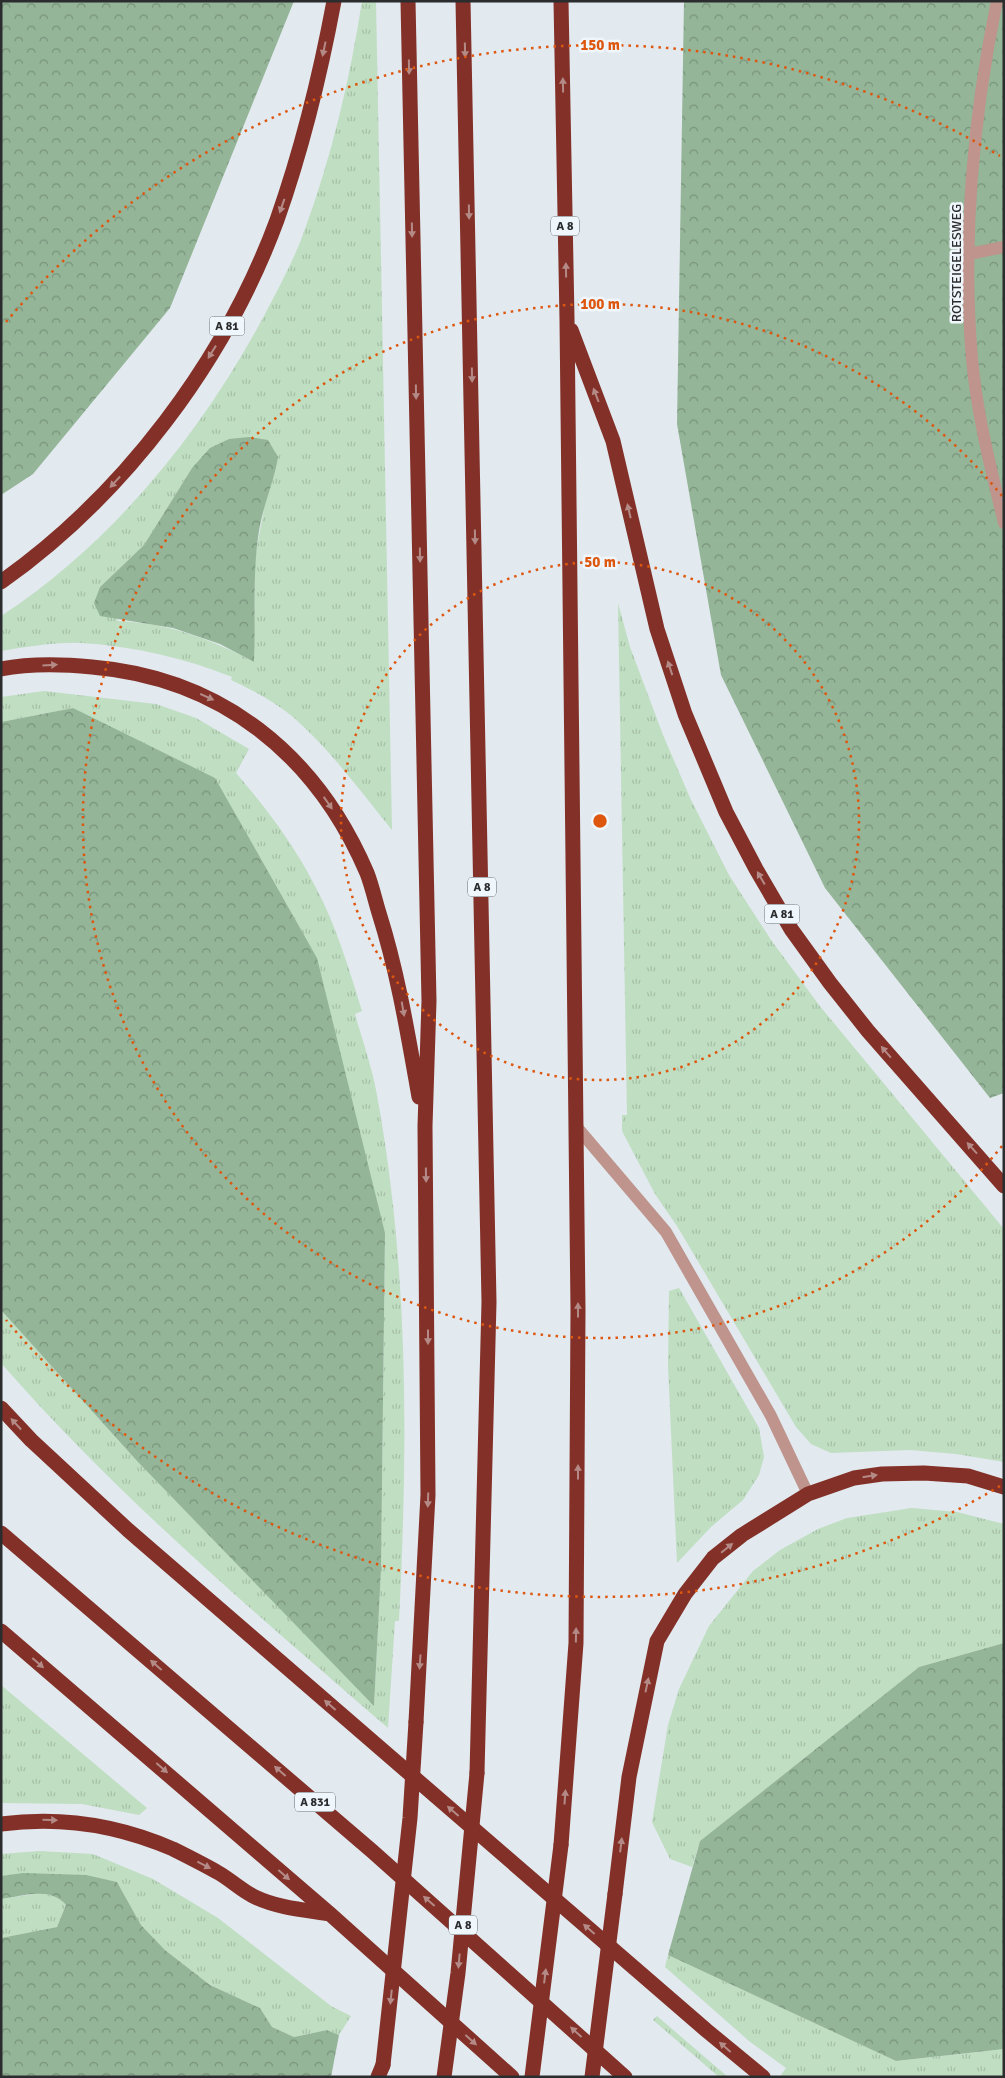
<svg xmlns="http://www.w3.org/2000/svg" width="1005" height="2078" font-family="Signika,sans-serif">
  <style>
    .grass { fill: url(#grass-tufts); fill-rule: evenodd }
    .forest { fill: url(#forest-crowns) }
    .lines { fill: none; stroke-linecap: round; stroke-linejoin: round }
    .service { stroke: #be948d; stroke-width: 12 }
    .motorway { stroke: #833128; stroke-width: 15 }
    .motorway-bridge { stroke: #833128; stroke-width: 15 }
    .oneway { fill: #b48a87 }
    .ring { fill: none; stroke: #de570e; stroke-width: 2.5; stroke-dasharray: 2.5 5 }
    .labels { text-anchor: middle; stroke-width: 5; stroke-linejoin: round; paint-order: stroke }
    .shield { fill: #eff6fc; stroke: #65696c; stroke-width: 1 }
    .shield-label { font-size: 12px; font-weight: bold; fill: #2a2c2e }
    .street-label { font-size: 14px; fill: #2a2c2e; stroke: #eff6fc }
    .centre { fill: #de570e; stroke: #eff6fc; stroke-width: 2.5 }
    .ring-label { font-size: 15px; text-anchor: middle; font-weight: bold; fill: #de570e; stroke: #eff6fc; stroke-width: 5; stroke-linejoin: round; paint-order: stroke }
  </style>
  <defs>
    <pattern id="grass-tufts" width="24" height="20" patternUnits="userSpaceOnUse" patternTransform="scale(1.25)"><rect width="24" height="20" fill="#c0dec2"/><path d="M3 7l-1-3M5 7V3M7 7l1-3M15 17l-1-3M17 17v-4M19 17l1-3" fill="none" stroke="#a5bfa7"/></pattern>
    <pattern id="forest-crowns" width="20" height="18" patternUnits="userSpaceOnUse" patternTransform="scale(1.25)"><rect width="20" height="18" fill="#94b597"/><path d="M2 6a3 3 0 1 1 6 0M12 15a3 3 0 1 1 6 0" fill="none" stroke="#79937c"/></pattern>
  </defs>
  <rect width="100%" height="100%" fill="#e2e9ef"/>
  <path class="grass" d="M362,1H376L392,830C361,792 330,749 293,717C274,701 252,690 231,680L232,677C185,658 132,646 82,643C55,642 27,647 1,651V616C113,543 203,431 265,314C279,287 295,258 305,229C332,155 350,79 362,1ZM192,468L264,509L255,558L254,662C211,639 168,623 118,621L100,587L144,545Z
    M618,603L630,647L663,735L691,800L729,875L771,940L819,1005L1004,1229V1462L956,1454L910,1450L831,1453L811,1444L796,1427L677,1226L655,1194L622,1131V1115H627Z
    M44,691L156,704L196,718L249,749L236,773C266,808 294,845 315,886C336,925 349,969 362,1011L355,1014C362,1039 371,1064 376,1090C409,1265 408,1444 399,1621H395L388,1728C253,1611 118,1497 1,1363V1310L137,1461L374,1705L381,1570L385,1233L73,708L1,722V697Z
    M679,1288L759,1428L764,1457L759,1475L743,1500L711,1527L677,1563L668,1366L669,1291Z
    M912,1508L957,1512L1004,1524V1643L919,1667L700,1841L692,1867L670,1859L652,1822L668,1725L679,1689L709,1626L753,1571L780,1550L818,1529L847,1518Z
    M1,1685L147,1808L139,1815L82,1804L1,1803Z
    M39,1851L93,1854L153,1879L218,1918L331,2006L351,2016L339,2035L327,2030L294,2037L272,2027L260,2008L210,1985L165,1950L141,1925L117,1882C75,1873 44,1874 1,1876V1854Z
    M35,1894C49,1894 57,1894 66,1905L57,1927L1,1938V1899Z
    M668,1955L896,2061L1004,2049V2077H784L781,2075L786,2068L749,2041L665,1967Z
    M657,2016L728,2077H719L653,2020Z"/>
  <path class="forest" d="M1,1H294L170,308L33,474L1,495Z
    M684,1H1004V1093L990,1098L825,888L721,675L677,424Z
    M249,437L268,440L278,457C274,482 263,505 259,531C252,574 256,619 254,662L220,644L173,628L100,616L94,603L100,587L144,545L192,468L210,448L229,439Z
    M73,708L215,778L317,958L385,1233L381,1570L374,1706L137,1461L1,1310V722Z
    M1004,1643V2049L896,2061L668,1955L700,1841L919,1667Z
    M23,1873L86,1875L117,1882L141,1925L165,1950L210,1985L260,2008L272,2027L294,2037L327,2030L339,2035L331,2077H1V1938L57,1927L66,1905C51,1886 23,1896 1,1899V1876Z"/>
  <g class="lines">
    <path class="service" d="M997,1C973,116 962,242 972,359C977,415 991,469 1004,523
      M969,254L1004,247
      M575,1125L666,1232L771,1416L808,1494"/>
    <path class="motorway" d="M408,1L429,1001L425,1126L428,1495L416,1722
      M463,1L489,1302L477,1773
      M561,1L567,319L578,1310L576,1643L561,1845
      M571,330L613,441L657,629L685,714L726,812L756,869L791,929L830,983L868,1031L1004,1186
      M1,582C124,495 225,361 277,220C302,149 320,76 334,1
      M1,669C31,663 62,664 92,667C221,678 316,754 367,873C372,886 375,900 379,913C398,973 408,1035 419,1097
      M1,1408L31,1440L128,1530L706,2030L763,2077
      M1,1533L372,1851L625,2077
      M1,1631L330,1914L512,2077
      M1,1824C61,1816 118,1825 173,1849C187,1856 203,1864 217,1872C230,1879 242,1891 255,1897C278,1908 305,1910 330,1914
      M615,1894L629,1777L657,1641L685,1594L713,1558L742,1535L808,1494L854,1478L882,1474L924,1473L968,1476L1004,1487
      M378,2077L383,2065"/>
    <path class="motorway-bridge" d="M383,2065L410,1818L416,1722
      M444,2077L458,1973L477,1773
      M532,2077L561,1845
      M592,2077L615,1894"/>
  </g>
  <defs><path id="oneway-solid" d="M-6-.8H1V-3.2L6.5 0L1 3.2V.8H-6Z" transform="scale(1.25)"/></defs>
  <g class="oneway">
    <use href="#oneway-solid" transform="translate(324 49) rotate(102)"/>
    <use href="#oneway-solid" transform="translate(465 50) rotate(89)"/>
    <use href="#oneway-solid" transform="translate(409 67) rotate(89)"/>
    <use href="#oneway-solid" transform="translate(563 85) rotate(-91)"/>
    <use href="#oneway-solid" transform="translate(282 206) rotate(109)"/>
    <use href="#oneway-solid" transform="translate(469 212) rotate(89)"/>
    <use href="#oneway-solid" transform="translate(412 230) rotate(89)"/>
    <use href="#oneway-solid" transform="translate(566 270) rotate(-91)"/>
    <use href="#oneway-solid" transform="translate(212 352) rotate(122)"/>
    <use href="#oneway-solid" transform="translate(472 375) rotate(89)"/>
    <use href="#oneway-solid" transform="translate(416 392) rotate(89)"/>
    <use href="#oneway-solid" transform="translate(596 395) rotate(-111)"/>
    <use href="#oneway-solid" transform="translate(115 482) rotate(133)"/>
    <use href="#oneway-solid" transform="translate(629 511) rotate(-103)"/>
    <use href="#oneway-solid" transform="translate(475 537) rotate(89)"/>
    <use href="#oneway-solid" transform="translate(420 555) rotate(89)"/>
    <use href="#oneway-solid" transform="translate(50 665) rotate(-3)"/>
    <use href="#oneway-solid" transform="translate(670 668) rotate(-108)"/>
    <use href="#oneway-solid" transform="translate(207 697) rotate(24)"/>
    <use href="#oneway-solid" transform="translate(328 803) rotate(55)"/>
    <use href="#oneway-solid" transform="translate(761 878) rotate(-120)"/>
    <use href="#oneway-solid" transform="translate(403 1009) rotate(80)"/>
    <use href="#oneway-solid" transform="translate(886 1052) rotate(-131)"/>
    <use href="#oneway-solid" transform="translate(972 1148) rotate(-132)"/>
    <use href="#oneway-solid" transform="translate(426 1175) rotate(89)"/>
    <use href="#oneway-solid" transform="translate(578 1310) rotate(-90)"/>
    <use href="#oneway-solid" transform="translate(428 1337) rotate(90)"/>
    <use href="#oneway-solid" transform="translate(16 1424) rotate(-133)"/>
    <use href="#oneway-solid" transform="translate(578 1472) rotate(-90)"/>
    <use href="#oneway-solid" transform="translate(870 1476) rotate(-9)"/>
    <use href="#oneway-solid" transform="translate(428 1500) rotate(92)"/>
    <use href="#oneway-solid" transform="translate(727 1548) rotate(-39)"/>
    <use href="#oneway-solid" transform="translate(576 1635) rotate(-89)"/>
    <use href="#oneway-solid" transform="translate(420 1662) rotate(94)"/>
    <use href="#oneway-solid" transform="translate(38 1663) rotate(41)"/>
    <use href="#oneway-solid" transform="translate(156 1665) rotate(-139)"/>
    <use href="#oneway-solid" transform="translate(647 1685) rotate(-78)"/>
    <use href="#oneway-solid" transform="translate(330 1705) rotate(-139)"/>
    <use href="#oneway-solid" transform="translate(162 1768) rotate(41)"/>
    <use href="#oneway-solid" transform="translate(280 1771) rotate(-139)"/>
    <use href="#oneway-solid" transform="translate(565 1797) rotate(-86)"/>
    <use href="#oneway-solid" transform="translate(453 1811) rotate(-139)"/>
    <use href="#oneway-solid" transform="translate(50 1820) rotate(1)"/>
    <use href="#oneway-solid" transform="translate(621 1845) rotate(-83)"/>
    <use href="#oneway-solid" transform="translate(204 1865) rotate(27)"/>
    <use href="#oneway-solid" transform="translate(284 1875) rotate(41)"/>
    <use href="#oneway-solid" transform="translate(429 1901) rotate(-139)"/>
    <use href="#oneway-solid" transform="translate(589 1929) rotate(-139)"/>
    <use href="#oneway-solid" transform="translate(459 1961) rotate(95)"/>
    <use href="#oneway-solid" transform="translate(545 1976) rotate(-83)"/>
    <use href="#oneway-solid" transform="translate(391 1997) rotate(96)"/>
    <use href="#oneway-solid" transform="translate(576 2032) rotate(-138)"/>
    <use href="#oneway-solid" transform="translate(471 2040) rotate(42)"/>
    <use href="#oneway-solid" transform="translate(725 2047) rotate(-139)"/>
  </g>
  <g class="ring">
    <circle cx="600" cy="821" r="259"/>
    <path d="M1002 1146A517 517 0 1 1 1002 496"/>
    <path d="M1000 1486A776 776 0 0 1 6 1320M6 322A776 776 0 0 1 1000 156"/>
  </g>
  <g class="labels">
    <g class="shield">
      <rect x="551" y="216.5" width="28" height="19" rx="4"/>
      <rect x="209.5" y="316.5" width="35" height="19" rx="4"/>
      <rect x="468" y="877.5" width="28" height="19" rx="4"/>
      <rect x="764.5" y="904.5" width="35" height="19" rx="4"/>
      <rect x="295" y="1792.5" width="40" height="19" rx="4"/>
      <rect x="449" y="1915.5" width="28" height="19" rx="4"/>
    </g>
    <g class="shield-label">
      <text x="565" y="230">A 8</text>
      <text x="227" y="330">A 81</text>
      <text x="482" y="891">A 8</text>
      <text x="782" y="918">A 81</text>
      <text x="315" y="1806">A 831</text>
      <text x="463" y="1929">A 8</text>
    </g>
    <g class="street-label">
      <text transform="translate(956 263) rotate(-90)" y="5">ROTSTEIGELESWEG</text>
    </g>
  </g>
  <circle cx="600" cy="821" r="8" class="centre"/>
  <g class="ring-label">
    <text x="600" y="50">150 m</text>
    <text x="600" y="309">100 m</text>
    <text x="600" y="567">50 m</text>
  </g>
  <rect width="1005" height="2078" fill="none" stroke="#2a2c2e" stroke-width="5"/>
</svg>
